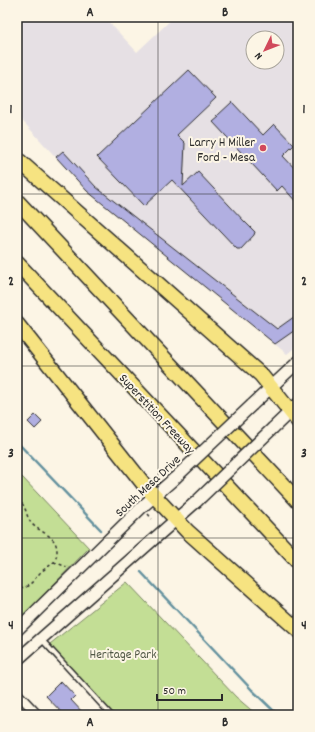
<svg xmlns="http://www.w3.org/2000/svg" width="315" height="732" font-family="Dekko,sans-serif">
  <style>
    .built { fill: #e6e0e4; fill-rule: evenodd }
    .green { fill: #c3de95; stroke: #778460 }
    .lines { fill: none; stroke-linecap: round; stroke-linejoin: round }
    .stream { stroke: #64919e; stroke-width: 2.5 }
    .building { fill: #b1afe1; stroke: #2b2b2b }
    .lane-casing { stroke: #2b2b2b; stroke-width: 7 }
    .street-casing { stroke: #2b2b2b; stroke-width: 11 }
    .secondary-casing { stroke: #2b2b2b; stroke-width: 14 }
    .highway-casing { stroke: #2b2b2b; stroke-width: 17 }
    .path { stroke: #2b2b2b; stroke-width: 1.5; stroke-dasharray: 3 3; stroke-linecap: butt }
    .lane { stroke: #fcf5e5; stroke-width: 4 }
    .street { stroke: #fcf5e5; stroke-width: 8 }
    .secondary { stroke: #fcf5e5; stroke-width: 11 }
    .highway { stroke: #f6e381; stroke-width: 14 }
    .secondary-bridge-casing { stroke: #2b2b2b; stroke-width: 14; stroke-linecap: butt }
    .secondary-bridge { stroke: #fcf5e5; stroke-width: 11 }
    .grid { fill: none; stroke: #2b2b2b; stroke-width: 1; stroke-opacity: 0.55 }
    .poi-dot { fill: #d1495b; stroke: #fcf5e5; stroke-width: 1.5 }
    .labels { text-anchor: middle; stroke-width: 4; stroke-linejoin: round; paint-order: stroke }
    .poi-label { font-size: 13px; fill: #2b2b2b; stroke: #fcf5e5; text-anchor: end }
    .street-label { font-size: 13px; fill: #2b2b2b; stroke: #fcf5e5 }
    .park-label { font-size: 13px; fill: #515846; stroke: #fcf5e5 }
    .neatline { fill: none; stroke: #2b2b2b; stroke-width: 1.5 }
    .grid-label { font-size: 13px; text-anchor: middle; font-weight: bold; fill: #2b2b2b }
  </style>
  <rect width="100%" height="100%" fill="#fcf5e5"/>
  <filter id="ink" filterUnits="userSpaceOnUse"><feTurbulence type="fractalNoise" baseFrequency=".025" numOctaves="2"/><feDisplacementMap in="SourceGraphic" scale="8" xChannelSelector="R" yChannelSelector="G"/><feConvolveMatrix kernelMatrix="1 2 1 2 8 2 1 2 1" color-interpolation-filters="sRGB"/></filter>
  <g filter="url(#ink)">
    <path class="built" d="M17,17H104L137,52L174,17H298V345L287,354L87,191L17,115ZM253,38H277V62H253Z"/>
    <path class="green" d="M22,477L89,548L17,622V482Z
      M127,582L236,697L257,715H110L45,648Z"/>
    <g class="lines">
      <path class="stream" d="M17,442L101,530
        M141,572L252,690L278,715"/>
    </g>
    <path class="building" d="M189,70L216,98L177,135L185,143L183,186L198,172L244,221L255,232L254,235L241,249H237L172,180L144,206L97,157Z
      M232,102L263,135L274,124L294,145L283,156L298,172V204L282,186L277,191L213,122L219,117L217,116Z
      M63,151L96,187L277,329L298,314V328L275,344L87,191L56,157Z
      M35,415L42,422L35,429L28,422Z
      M61,681L75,696L71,700L85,715H64L46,696Z"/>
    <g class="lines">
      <g class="lane-casing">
        <path id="lane" d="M42,640L111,715"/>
      </g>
      <g class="street-casing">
        <path id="street" d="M17,693L38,715"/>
      </g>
      <g class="secondary-casing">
        <path id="secondary" d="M252,405L298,362
          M273,428L298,404
          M17,630L142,507L175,478
          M17,660L197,501"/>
      </g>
      <g class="highway-casing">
        <path id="highway" d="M17,159L261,375L298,421
          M17,201L298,501
          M17,263L298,562
          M17,324L146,487L187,531L298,630"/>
      </g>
      <path class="path" d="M17,500C27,504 25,515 31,523C40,533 57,535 57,551C57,555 56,560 53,563C49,567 43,569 39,574C32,582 28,589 17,589
        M148,514L152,519
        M54,562L67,567"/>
      <use href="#lane" class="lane"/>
      <use href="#street" class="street"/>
      <use href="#secondary" class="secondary"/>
      <use href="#highway" class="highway"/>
      <g class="secondary-bridge-casing">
        <path id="secondary-bridge" d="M175,478L252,405
          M197,501L273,428"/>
      </g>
      <use href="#secondary-bridge" class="secondary-bridge"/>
    </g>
  </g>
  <path class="grid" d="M158,17V715M17,194H298M17,366H298M17,538H298"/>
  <circle class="poi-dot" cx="263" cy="148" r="4"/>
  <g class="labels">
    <g class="poi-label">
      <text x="255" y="146">Larry H Miller<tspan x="255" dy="15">Ford - Mesa</tspan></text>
    </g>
    <g class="street-label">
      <text transform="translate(158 413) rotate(47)" y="5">Superstition Freeway</text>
      <text transform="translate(147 485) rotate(-43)" y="5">South Mesa Drive</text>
    </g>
    <g class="park-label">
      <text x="123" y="658">Heritage Park</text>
    </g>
  </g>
  <rect width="315" height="732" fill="none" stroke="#fcf5e5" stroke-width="44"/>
  <g transform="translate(265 50) rotate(227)"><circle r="19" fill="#fcf5e5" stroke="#a8a49b"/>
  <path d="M0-3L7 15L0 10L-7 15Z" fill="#d1495b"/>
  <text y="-6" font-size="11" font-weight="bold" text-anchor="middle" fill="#2b2b2b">N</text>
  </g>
  <path d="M157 694v6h65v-6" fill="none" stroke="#2b2b2b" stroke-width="2"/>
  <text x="163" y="694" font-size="12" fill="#2b2b2b" stroke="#fcf5e5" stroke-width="3" paint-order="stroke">50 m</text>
  <rect x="22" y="22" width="271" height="688" class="neatline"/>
  <g class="grid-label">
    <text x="90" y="16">A</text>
    <text x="225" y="16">B</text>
    <text x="11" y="113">1</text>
    <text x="304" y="113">1</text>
    <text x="11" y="285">2</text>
    <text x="304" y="285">2</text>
    <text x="11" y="457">3</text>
    <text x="304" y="457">3</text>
    <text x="11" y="629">4</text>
    <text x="304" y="629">4</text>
    <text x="90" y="726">A</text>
    <text x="225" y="726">B</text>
  </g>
</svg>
